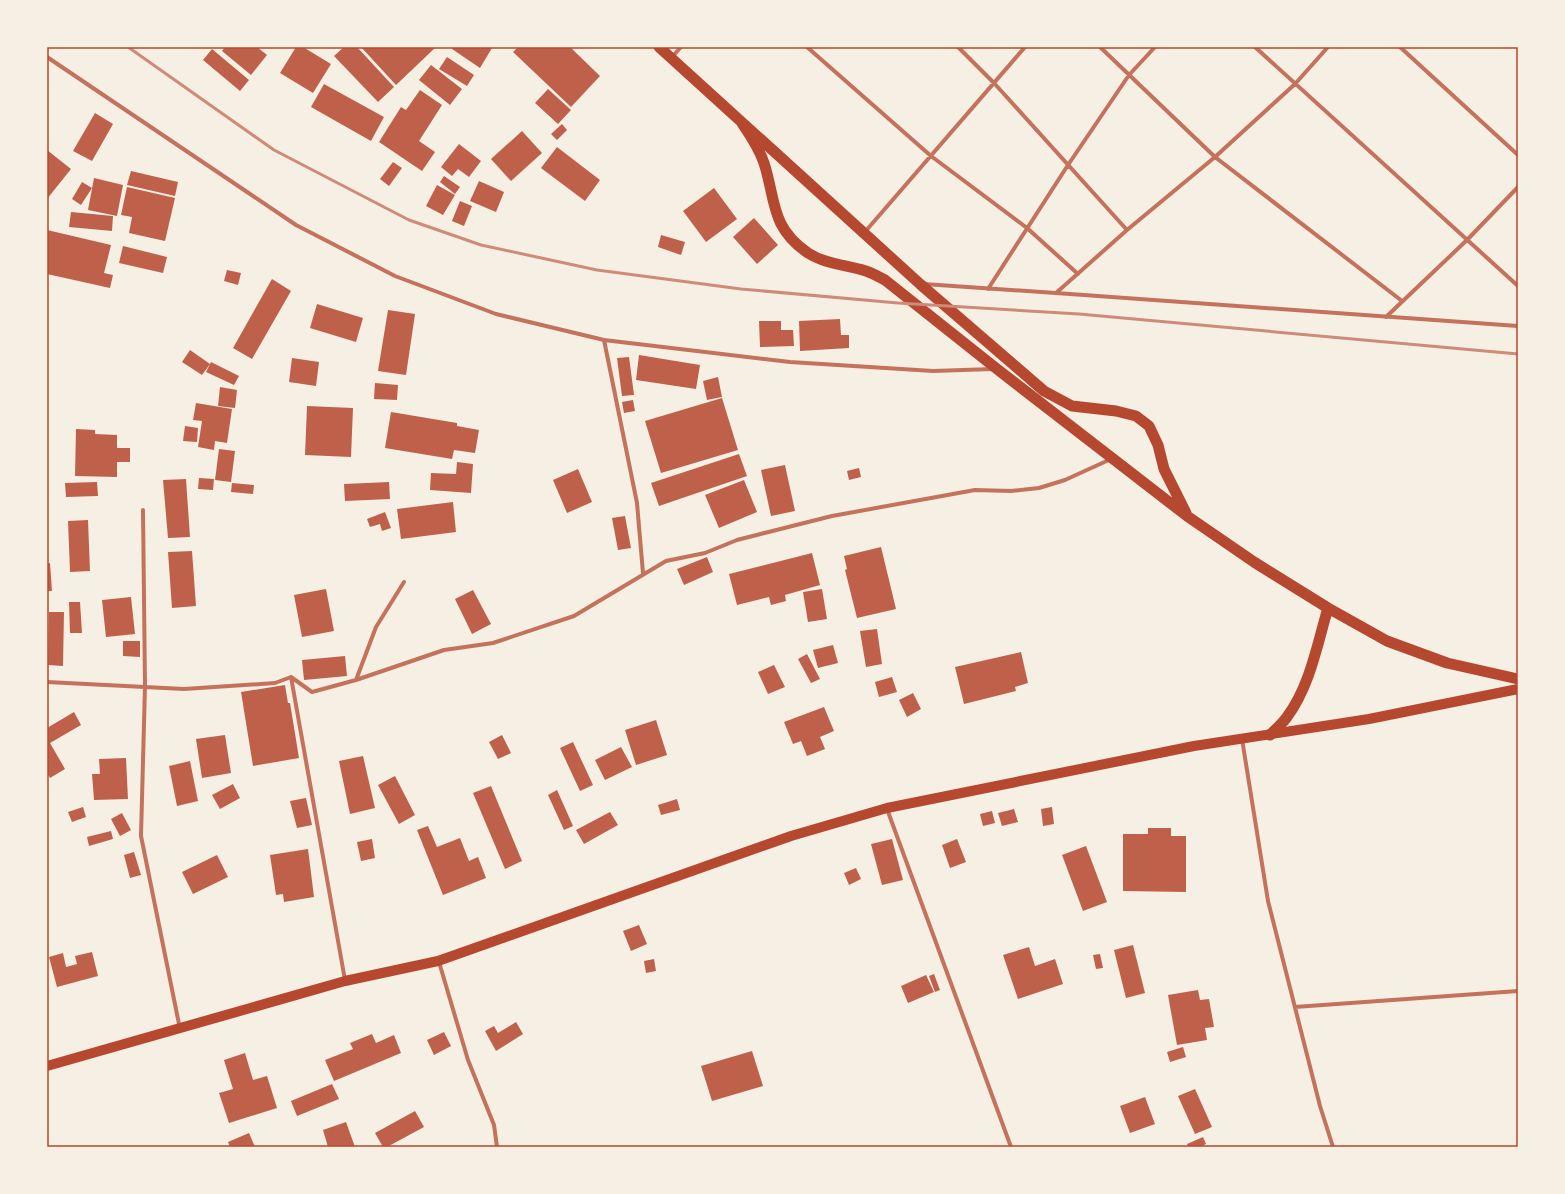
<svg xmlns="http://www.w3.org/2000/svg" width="1565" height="1194" font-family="'Public Sans',sans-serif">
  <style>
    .building { fill: #bf614a }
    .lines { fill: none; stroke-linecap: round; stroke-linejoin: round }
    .minor { stroke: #c5725c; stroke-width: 4 }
    .primary { stroke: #b5482f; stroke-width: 10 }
    .trunk { stroke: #b5482f; stroke-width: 11 }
    .rail { stroke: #cf8b77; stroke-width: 3 }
    .neatline { fill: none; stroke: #b5482f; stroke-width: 1.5 }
  </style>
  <rect width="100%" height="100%" fill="#f6efe4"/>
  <path class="building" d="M225,47H257L267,55L251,75L222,51Z
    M296,47H303L331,64L313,93L280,73Z
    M344,47H357L394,87L378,102L334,56Z
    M361,47H436L396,85Z
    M453,47H490L492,48L480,68L452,49Z
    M518,47H570L600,76L571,107L513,52Z
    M212,49L249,80L240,91L203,60Z
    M447,57L474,75L467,86L439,69Z
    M431,65L462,89L450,105L419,80Z
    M324,84L384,117L371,141L311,107Z
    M548,89L571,110L558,124L535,103Z
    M420,90L442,105L419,141L435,152L422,171L379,142L401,107L406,110Z
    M95,113L113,124L92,161L73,151Z
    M562,124L567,130L557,140L551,134Z
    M522,131L542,153L511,181L491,159Z
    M459,144L481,161L469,177L458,169L452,176L441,167Z
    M557,147L600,180L585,201L541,168Z
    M47,150L71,169L47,199Z
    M393,162L402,168L389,186L380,179Z
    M131,171L178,182L175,196L127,185Z
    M444,176L460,187L455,194L440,182Z
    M94,178L123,185L117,216L88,210Z
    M479,181L504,192L496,212L470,201Z
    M82,182L92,188L81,205L72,199Z
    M437,185L455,195L443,215L426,206Z
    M127,187L175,198L165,241L129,233L132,217L121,215Z
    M714,188L737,219L706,242L683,211Z
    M460,201L472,206L464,226L452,221Z
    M71,212L113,216L112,231L69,227Z
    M754,218L778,245L757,264L733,237Z
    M47,230L111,245L104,273L113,275L110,288L47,274Z
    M661,235L685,242L681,255L658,247Z
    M123,246L167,257L163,273L119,263Z
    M227,270L241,273L238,285L224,281Z
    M272,279L291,291L252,359L233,348Z
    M317,304L363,318L356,342L310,328Z
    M388,310L415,314L406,375L378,371Z
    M840,319L841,335H849V348L800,351L799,321Z
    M759,321H781V330H793L794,346L760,347Z
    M190,350L210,364L202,375L182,362Z
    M639,355L700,365L696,389L636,380Z
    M629,357L634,395L622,396L617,358Z
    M292,358L319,362L316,386L289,382Z
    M211,362L239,376L234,385L206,372Z
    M718,377L722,397L707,400L703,381Z
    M375,383L398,385L397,400L374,399Z
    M220,387L237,390L235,408L218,406Z
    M722,398L738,450L661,473L645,421Z
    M633,400L635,411L624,413L622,402Z
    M196,403L232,409L227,443L215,441L214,450L198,447L202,421L193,420Z
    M307,406L353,408L351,457L305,455Z
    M391,412L457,423V426L479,430L475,453L454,450L452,459L385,448Z
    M185,426L198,428L197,442L183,441Z
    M76,429L95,430V434L117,435V448H130V462H117V477L75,476Z
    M219,449L235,451L231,482L215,480Z
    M739,454L747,476L659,506L651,483Z
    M457,462L473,464L471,493L430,490L431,473L456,474Z
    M785,465L795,511L771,516L761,470Z
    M859,468L861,477L849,480L847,471Z
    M578,469L592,502L567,513L553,480Z
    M199,478L214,479L213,490L198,489Z
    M186,479L190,537L168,538L163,480Z
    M744,480L757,512L719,528L705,495Z
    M97,482L98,496L66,497L65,483Z
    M389,482L390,499L345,501L344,484Z
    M232,483L254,485L253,494L231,492Z
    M453,502L456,532L401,539L397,509Z
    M385,512L391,528L382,531L380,524L370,527L367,519Z
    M625,516L631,548L618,550L612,518Z
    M88,520L90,571L70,572L68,521Z
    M881,547L896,609L857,618L845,570L847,569L844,556Z
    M192,551L196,606L172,608L168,552Z
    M812,553L820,585L785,595L786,601L771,605L769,597L737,605L729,574Z
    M707,557L713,572L684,585L677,569Z
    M47,563H50L52,591H47Z
    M326,589L334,631L302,637L294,595Z
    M822,589L827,619L808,622L803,592Z
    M473,590L491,624L472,634L455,599Z
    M131,597L135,634L106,637L102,600Z
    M69,602H80L82,633H70Z
    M49,612H64L63,666L48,665Z
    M877,629L882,664L866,667L860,631Z
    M123,641H140V657L123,656Z
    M833,645L838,663L818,668L813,650Z
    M1021,652L1028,683L1015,687L1016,691L964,704L955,667Z
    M807,654L820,679L811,683L798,659Z
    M345,656L347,676L304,680L302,660Z
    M774,665L785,687L768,694L758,672Z
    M892,677L897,692L879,697L875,682Z
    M285,685L288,703H290L299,758L253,766L241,692Z
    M913,693L921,709L907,717L899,700Z
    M824,707L834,731L820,737L825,749L807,756L801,741L793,744L784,722Z
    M74,712L81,725L50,743L65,769L50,778L47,773V728Z
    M656,720L667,755L636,765L625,730Z
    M225,735L231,773L202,778L196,739Z
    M502,735L511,753L498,759L489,742Z
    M573,742L593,785L580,791L560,748Z
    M621,747L632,767L605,780L595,760Z
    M363,756L375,808L350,814L339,761Z
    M126,758L128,799L94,800L92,774H100L99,759Z
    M190,761L198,801L177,806L169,766Z
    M395,776L415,815L399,824L378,785Z
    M233,784L240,798L220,809L212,795Z
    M491,786L522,861L505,869L473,793Z
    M557,790L573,826L564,830L548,795Z
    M306,798L312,825L297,828L290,801Z
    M677,799L680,810L661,815L658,805Z
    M83,807L86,817L72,822L68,812Z
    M1052,807L1054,824L1043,826L1041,809Z
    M1014,809L1018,822L1002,826L998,813Z
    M992,811L995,823L983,826L980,814Z
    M610,812L618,825L584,844L576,830Z
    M122,813L131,830L120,836L111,819Z
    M428,826L437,847L460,838L469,861L478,857L486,878L443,895L417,830Z
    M1148,828H1171V836H1186V892L1123,891V834H1148Z
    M111,831L113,839L89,846L87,837Z
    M372,839L375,858L361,861L357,842Z
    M892,839L903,880L882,885L871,844Z
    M957,839L966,862L950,868L942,845Z
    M1086,846L1107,902L1083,911L1062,855Z
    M308,849L314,897L284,902L283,894L276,895L270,855Z
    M134,852L141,875L130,878L124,855Z
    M217,855L228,877L193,894L182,872Z
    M856,868L861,879L849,885L844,873Z
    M639,925L647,944L631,951L623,931Z
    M1133,945L1145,993L1126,998L1114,950Z
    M1029,947L1035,966L1055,959L1063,984L1018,999L1003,955Z
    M92,952L98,976L57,987L49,957L63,953L66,967L77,964L75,956Z
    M1100,954L1103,968L1096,969L1093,955Z
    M654,959L656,971L646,973L644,961Z
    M934,974L940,990L935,992L929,976Z
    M926,975L934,992L908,1003L901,986Z
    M1198,990L1200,1000L1209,999L1214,1027L1205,1028L1207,1040L1177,1045L1168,995Z
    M516,1022L523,1034L496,1051L485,1031L494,1026L498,1033Z
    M444,1032L451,1046L434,1055L427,1040Z
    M372,1034L376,1043L394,1035L401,1053L334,1081L325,1060L353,1049L350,1043Z
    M1183,1047L1186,1057L1170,1062L1167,1052Z
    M752,1051L763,1086L712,1101L701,1066Z
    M245,1053L253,1080L267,1076L277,1108L229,1123L219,1093L233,1089L224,1060Z
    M332,1084L339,1099L297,1116L291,1101Z
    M1195,1089L1212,1127L1195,1134L1178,1096Z
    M1145,1097L1155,1124L1130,1133L1120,1106Z
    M415,1111L424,1127L387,1147H383L375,1133Z
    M346,1122L355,1147H328L323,1130Z
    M249,1133L255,1147H230L228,1142Z
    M1203,1137L1206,1144L1200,1147H1188L1187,1144Z"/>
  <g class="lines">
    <path class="minor" d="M807,47L931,156L1027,228L1078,274
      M958,47L994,83L1127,230
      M1100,47L1215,157L1402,301
      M1255,47L1518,286
      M1400,47L1518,155
      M47,57L296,225L395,276L496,314L604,340L790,362L933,371L993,369
      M672,57L681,47
      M864,233L1025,47
      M924,284L1056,293L1127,230L1215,157L1295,84L1328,47
      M988,289L1068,165L1129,75L1155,47
      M1056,293L1518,326
      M1386,317L1467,240L1518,187
      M604,340L637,503L643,573
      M143,510L145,686L141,836L180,1029
      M291,677L345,980
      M356,680L444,650L493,643L574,616L666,561L705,553L737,540L832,516L975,490L1011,491L1039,488L1065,480L1111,459
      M47,682L184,689L275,683L291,677L312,692L356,680L376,627L404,582
      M1242,739L1268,901L1320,1106L1333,1147
      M887,809L1011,1147
      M439,962L468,1060L494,1125L497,1147
      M1295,1007L1518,991"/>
    <path class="primary" d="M47,1066L345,981L438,961L791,836L887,808L1194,746L1369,719L1518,689"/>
    <path class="trunk" d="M659,47L920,284L1044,391L1072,406L1116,411L1136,416L1149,426L1158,445L1164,469L1186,513
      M742,123C751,136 759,148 764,163C776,200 770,227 808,253C825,264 846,265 866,271C872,273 879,277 885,280L997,369L1187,516L1254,562L1328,608L1387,641L1447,663L1518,679
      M1270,735C1276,729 1282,724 1287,717C1310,686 1317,645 1328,608"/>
    <path class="rail" d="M128,47L274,150L409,220L481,245L597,270L741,289L898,303L1079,314L1518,354"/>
  </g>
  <rect width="1565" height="1194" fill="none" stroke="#f6efe4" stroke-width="96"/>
  <rect x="48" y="48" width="1469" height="1098" class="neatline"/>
</svg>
